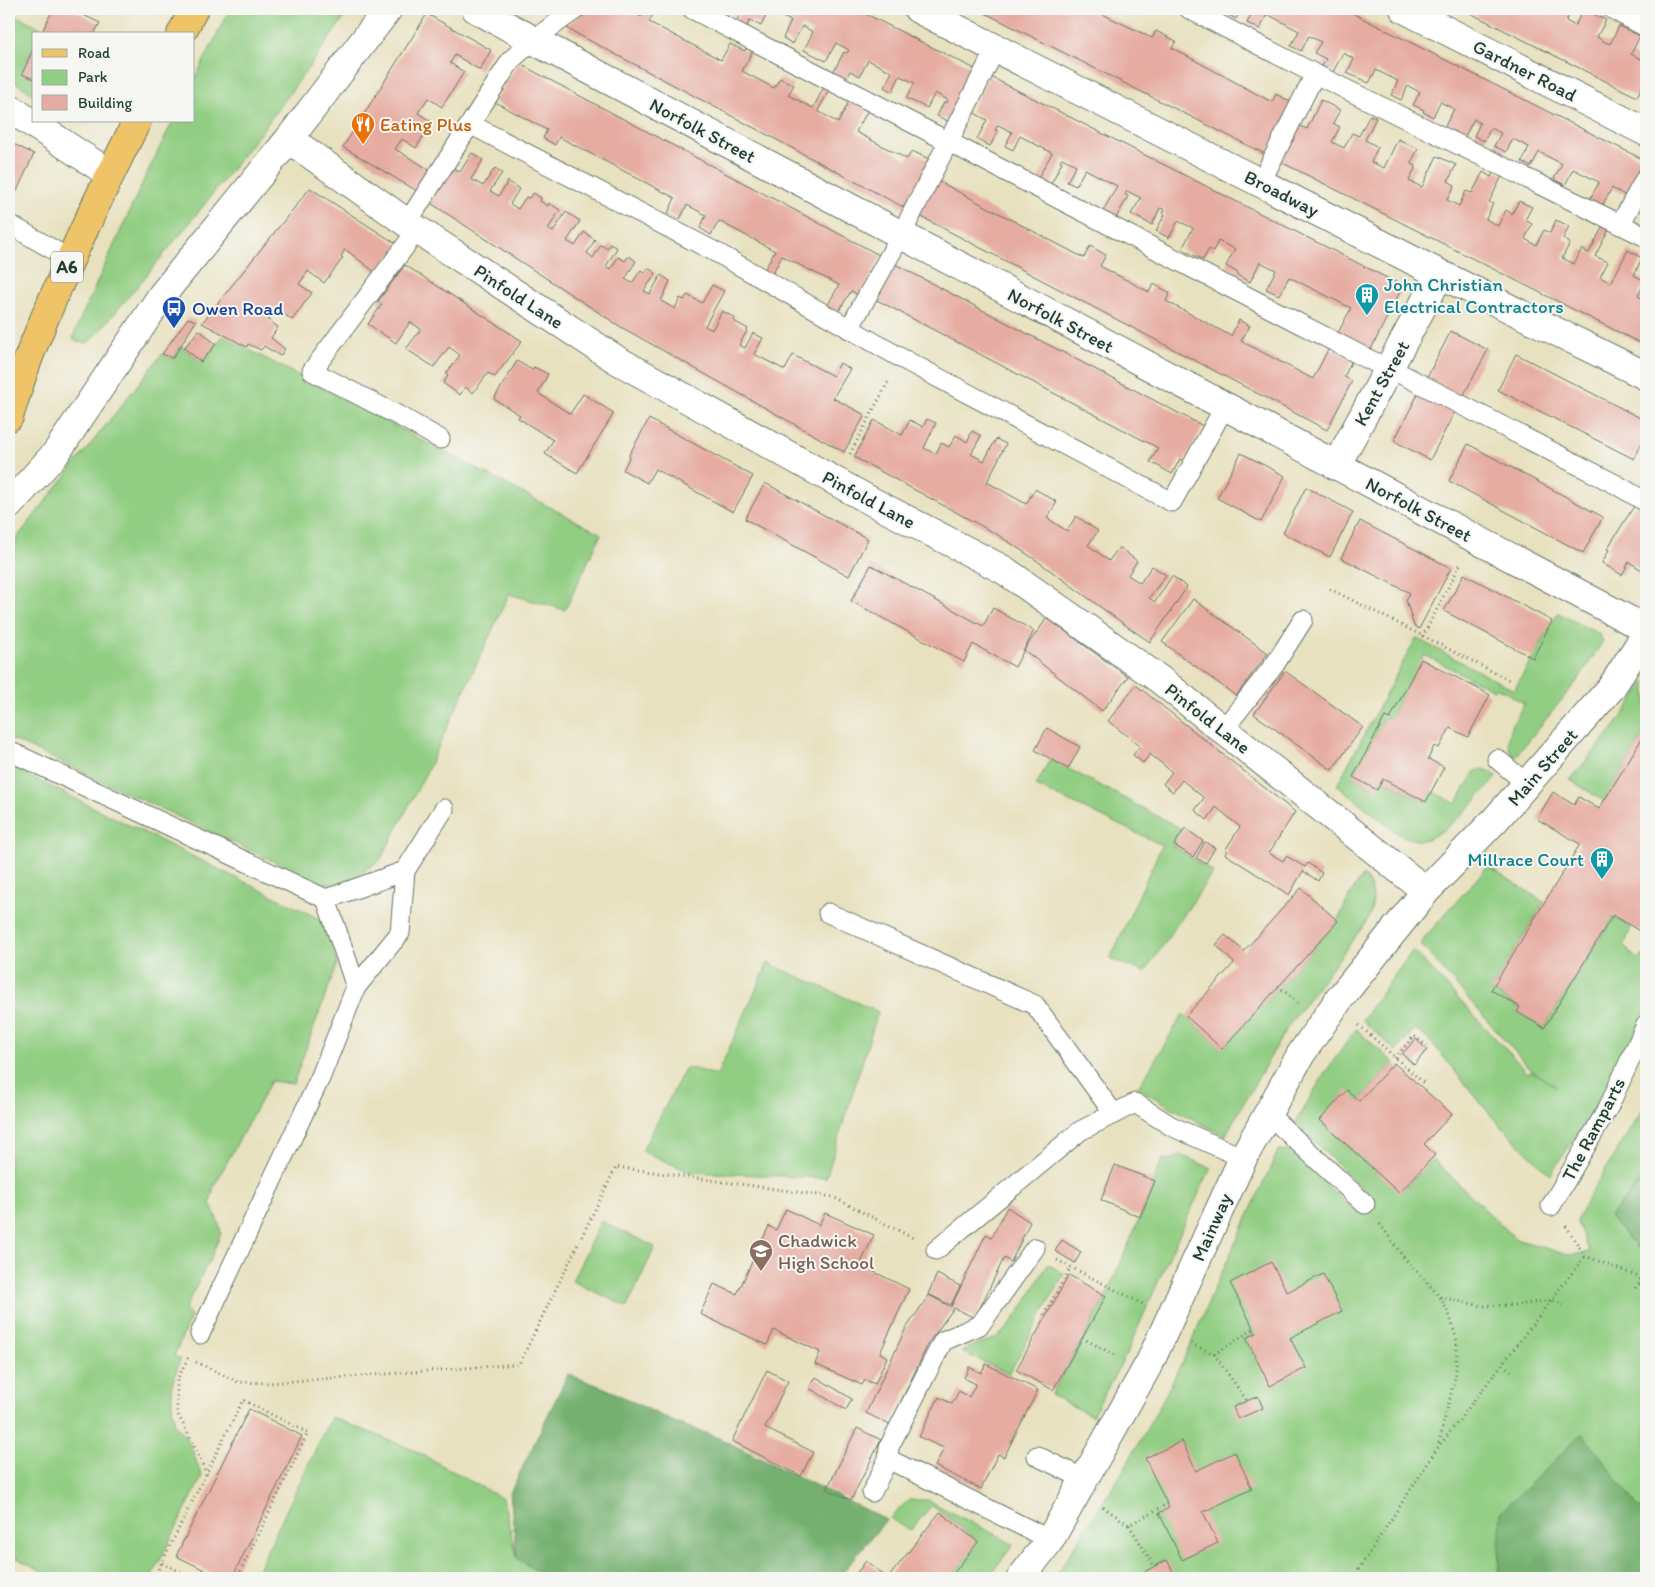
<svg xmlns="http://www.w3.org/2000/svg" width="1655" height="1587" font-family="Itim,sans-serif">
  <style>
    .green { fill: #91cd82; stroke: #58855b }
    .forest { fill: #74b070; stroke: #4a7652 }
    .building { fill: #e6aca1 }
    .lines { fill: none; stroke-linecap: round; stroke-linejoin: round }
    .lane-casing { stroke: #657665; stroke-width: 21 }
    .street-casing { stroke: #657665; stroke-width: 30 }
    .primary-casing { stroke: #657665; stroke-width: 30 }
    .path { stroke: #657665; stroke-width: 3; stroke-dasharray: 1 4; stroke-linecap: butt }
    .lane { stroke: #fff; stroke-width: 19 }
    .street { stroke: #fff; stroke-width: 28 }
    .primary { stroke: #efc469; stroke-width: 28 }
    .labels { text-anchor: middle; stroke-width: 4; stroke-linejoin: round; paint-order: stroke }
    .shield { fill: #f6f6f2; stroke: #60746d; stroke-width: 1 }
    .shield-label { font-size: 18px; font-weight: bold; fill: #1f3d34 }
    .street-label { font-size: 19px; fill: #1f3d34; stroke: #f6f6f2 }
    .food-label { font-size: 19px; fill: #c56008; stroke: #f6f6f2; text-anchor: start }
    .culture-label { font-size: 19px; fill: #0d838f; stroke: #f6f6f2; text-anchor: start }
    .transit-label { font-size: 19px; fill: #164399; stroke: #f6f6f2; text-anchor: start }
    .education-label { font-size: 19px; fill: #785e54; stroke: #f6f6f2; text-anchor: start }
  </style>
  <rect width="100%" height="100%" fill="#f6f6f2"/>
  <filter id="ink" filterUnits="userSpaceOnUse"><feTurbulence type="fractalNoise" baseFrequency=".02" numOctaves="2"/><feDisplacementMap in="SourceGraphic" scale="10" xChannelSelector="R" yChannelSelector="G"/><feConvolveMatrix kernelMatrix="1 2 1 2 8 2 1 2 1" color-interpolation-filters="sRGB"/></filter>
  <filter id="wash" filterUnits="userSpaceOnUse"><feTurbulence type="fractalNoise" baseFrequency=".0096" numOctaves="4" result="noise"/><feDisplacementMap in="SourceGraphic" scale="20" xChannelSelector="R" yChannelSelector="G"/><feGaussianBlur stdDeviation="1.12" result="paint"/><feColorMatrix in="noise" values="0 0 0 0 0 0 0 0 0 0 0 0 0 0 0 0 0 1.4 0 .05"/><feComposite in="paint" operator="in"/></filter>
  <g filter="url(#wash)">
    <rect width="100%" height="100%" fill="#e8e1bf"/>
    <path class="green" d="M230,9H350C271,124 182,235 91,341L85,343L77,342L73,338L79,322L146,175L173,121H194V80Z
      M13,14L43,29L41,34H34V47L27,60L29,61L23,74L34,79V95L9,78V22Z
      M223,336L601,534L565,610L509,594L428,769L381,859L349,882L336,885L316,881L9,738V554L19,535L162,354L173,359L181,346L201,362Z
      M1558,613L1599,634L1603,641L1578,680L1515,757C1498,739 1517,720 1524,703L1496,687L1494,690L1424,655L1390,719L1385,717L1353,777L1377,790L1383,779L1425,802L1432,791L1456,804L1474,772L1482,769L1490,771L1497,777C1479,796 1449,834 1423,840C1415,841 1407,838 1400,835L1337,785L1416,638L1514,690Z
      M1646,681V731L1604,801L1570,780L1617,724Z
      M1050,759L1182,829L1172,845L1213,872L1145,972L1110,959L1162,845L1036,786Z
      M9,766L320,919L328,931L337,964L293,1084L271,1081L214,1186L210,1203L219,1224L221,1233L212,1255L185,1308L191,1317L174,1356L180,1359L172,1385V1406L175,1425L185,1436L191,1447L202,1477L151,1578H55L9,1554Z
      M1488,866L1544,902L1491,990L1520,1008L1518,1012L1544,1028L1613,917L1631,927L1624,946L1631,954L1639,959L1646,953V1010L1625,1054L1593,1111L1550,1175L1493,1118L1432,1043L1415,1029L1396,1051L1362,1020L1413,950L1528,1073L1533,1072L1556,1087L1531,1070L1421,945L1425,937Z
      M1363,875C1376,891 1375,903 1367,921L1288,1026L1225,1136L1174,1109L1138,1088L1183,1014L1222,1048L1338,921L1349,896Z
      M768,963L878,1012L826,1178L690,1172L642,1151L686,1067L717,1075Z
      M1356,1029L1394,1063L1359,1101L1347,1091L1320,1121L1400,1193L1433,1159L1516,1239L1568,1255L1590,1252L1576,1221L1590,1194L1646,1104V1175L1609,1217L1646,1257V1506L1639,1510L1501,1512L1498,1578H1054L1123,1471L1158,1409L1188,1351L1209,1300L1278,1151L1281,1150L1289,1151L1357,1213L1371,1197L1304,1132L1293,1126L1325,1073Z
      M1180,1155L1211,1168L1172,1250L1126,1355L1092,1416L1051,1395L1106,1297L1155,1182L1153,1180L1162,1160L1173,1159Z
      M601,1221L655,1247L627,1307L572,1281Z
      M1048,1264L1064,1274L1009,1374L962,1352C972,1344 986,1343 997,1337C1015,1326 1036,1283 1048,1264Z
      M331,1417L416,1451L503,1499L517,1558L547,1578H254Z
      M909,1500H928L1013,1544L988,1578H950L978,1541L932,1505L910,1531L890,1518Z"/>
    <path class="forest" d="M1646,1175V1257L1609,1217Z
      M568,1374L607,1389L676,1423L717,1437L886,1520L838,1578H548L517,1558L510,1493Z
      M1583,1433L1639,1509L1646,1506V1578H1498L1501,1512Z"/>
    <g id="blocks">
      <path class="building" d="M53,9H71L100,23L94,34H41Z
        M588,9H639L636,14L641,17L646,9H652L655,10L649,22L721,60L730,44L745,51L747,47L753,50L742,71L774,88L780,78L794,85L788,95L813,108L824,87L829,90L818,111L838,123L849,101L868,110L856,132L907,159L912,151L931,160L905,208L568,29V24Z
        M743,9H856L977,70L950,122L937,116L944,102L947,103L948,100L935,93L927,108L906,98L915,83L900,76L892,92L884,87L892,72L868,60L860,76L850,71L845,80L832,74L844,52L847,53L849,50L836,43L826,61L804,50L813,32L802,26L793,44L783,38L791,21L769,10L761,26L750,20L745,29L735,23Z
        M977,9H1092L1152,38L1156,31L1176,41L1172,48L1268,100L1272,102L1276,94L1293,103L1267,155Z
        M1223,9H1241L1236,19L1226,14L1227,11Z
        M1254,9H1344L1646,161L1628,197L1612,188L1601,208L1589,201L1599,182L1573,169L1565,185L1554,179L1562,164L1539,152L1531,167L1522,162L1529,147L1513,139L1506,152L1494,146L1501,133L1491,128L1484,141L1474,136L1480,123L1474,119L1464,138L1444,128L1454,109L1440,102L1433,117L1423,112L1424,110L1413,105L1420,92L1408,86L1401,100L1391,95L1398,81L1376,70L1369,83L1347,73L1354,59L1343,53L1333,72L1322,66L1326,59L1314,53L1321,42L1309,36L1301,51L1291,46L1299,31L1267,14L1260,29L1247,23Z
        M1462,9H1550L1548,13L1554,15L1557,9H1572L1566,21L1575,26L1583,9L1606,20L1597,37L1603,41L1610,44L1619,26L1640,36L1631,54L1641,59L1646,48V78L1637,97Z
        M427,14L491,50L480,70L455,55L450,63L464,72L442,107L428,98L418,113L432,122L416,148L402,139L395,149L430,170L417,191L343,147Z
        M34,47V79L22,74Z
        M518,63L881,256L860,296L851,291L837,314L826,308L839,285L782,256L771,276L763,272L775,251L719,221L711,235L700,228L706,215L687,205L680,219L668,213L675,198L559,137L555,145L543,138L547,130L495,102Z
        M989,76L1403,286L1370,351L1337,335L1351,308L1289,277L1279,295L1266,289L1276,270L1260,262L1250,282L1237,275L1238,273L1226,266L1235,249L1218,241L1213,252L1209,249L1203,260L1182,249L1193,228L1178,221L1169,238L1156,231L1165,214L1163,213L1165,210L1160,208L1152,225L1131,214L1141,198L1127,191L1125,195L1128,196L1115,220L1102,213L1117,186L1085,169L1076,186L1067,182L1076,165L1062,158L1060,161L1062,162L1050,186L1037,180L1052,153L1020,136L1013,150L1005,146L1012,132L998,125L995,130L998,131L990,146L977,139L987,120L971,111Z
        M1321,100L1340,110L1333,123L1340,127L1332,142L1344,148L1352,133L1359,136L1370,115L1376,118L1365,140L1378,147L1371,162L1384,168L1398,139L1418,149L1411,163L1416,166L1409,181L1422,187L1437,156L1456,165L1448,181L1455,185L1447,200L1459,206L1466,191L1472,193L1483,172L1491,177L1495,170L1503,174L1489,202L1493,204L1486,219L1498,226L1506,210L1512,214L1519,201L1532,207L1525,220L1532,224L1525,239L1536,245L1544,230L1550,233L1556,220L1569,226L1563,239L1570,243L1562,258L1574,264L1582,249L1589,253L1604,224L1610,227L1595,256L1608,262L1600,277L1611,283L1628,250L1642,258L1634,275L1645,281L1638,296L1646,300V346L1279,161L1298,125L1307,129Z
        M9,142L34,154L9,208Z
        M472,153L483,160L471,179L483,186L495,168L502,173L490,191L499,196L508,181L519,189L510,204L518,209L526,197L529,198L533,193L541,198L540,201L548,206L549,203L560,210L548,229L553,232L566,212L580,221L567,241L575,246L584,232L595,240L587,253L593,258L601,245L607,249L610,244L617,248L606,266L611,269L618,257L625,261L629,256L636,261L625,279L632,283L641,270L645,273L648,268L656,273L644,291L650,294L661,275L670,281L661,301L675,309L680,298L684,300L687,295L702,303L712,285L724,291L705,326L712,330L722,311L735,318L734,321L748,329L739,345L745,348L753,333L763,338L754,354L785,370L793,355L833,376L840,363L850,369L833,398L865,415L844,452L621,327L429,202L452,167L460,172Z
        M936,180L1084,258L1090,246L1106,255L1100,266L1149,292L1154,284L1170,293L1166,301L1231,336L1239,320L1250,326L1241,341L1313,379L1329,348L1352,360L1344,377L1352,381L1327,430L918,215Z
        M310,188L398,245L376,273L345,249L341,257L343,258L324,283L308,271L299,284L312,293L292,320L276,308L268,320L278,327L271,338L285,349L280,356L264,346L261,350L248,344L247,347L202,323Z
        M893,263L1203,426L1184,462L1180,459L1172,474L1160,467L1150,462L1158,448L875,299Z
        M405,265L522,341L495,377L488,373L473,393L465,387L460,395L443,383L448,376L446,374L460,355L456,352L449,347L434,367L406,349L421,329L410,322L396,343L368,324L382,304L378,301Z
        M188,318L196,321L173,358L162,354Z
        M199,330L216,344L201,362L184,348Z
        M1451,331L1488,350L1462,398L1426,379Z
        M1516,354L1646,421V435L1634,459L1498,390Z
        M517,361L532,370L534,367L548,374L538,393L570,414L583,394L614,413L577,473L545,454L553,440L518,418L520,415L494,399Z
        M1419,392L1455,411L1430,460L1394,441Z
        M649,419L753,476L733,512L655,469L647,483L623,470L630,456L629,455Z
        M927,419L936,423L924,448L936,454L941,443L949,447L956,435L967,442L972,431L981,436L971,454L984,461L996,439L1006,444L987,482L1026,504L1035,489L1057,502L1047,518L1067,531L1076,516L1098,531L1088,545L1109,561L1119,547L1137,561L1128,575L1140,583L1152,566L1166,575L1149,598L1155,602L1172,576L1187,587L1150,642L1128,627L1036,560L998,535L854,457L874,420L902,435L910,420L923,427Z
        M1468,444L1603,517L1583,553L1449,481Z
        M1241,453L1285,476L1261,522L1217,498Z
        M765,483L868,539L849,576L745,519Z
        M1306,487L1353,512L1330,557L1283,533Z
        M1636,503L1646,509V563L1642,570L1629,562L1622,575L1602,563L1609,550L1607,549Z
        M1360,521L1451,568L1419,629L1414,626L1406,600L1410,593L1341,558Z
        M871,565L983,626L993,608L1034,631L1015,667L973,644L964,662L851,601Z
        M1464,574L1552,621L1533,658L1444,611Z
        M1193,599L1268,653L1236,696L1162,642Z
        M1047,618L1128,677L1102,711L1024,650Z
        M1421,659L1490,695L1468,737L1450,728L1439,748L1434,746L1428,759L1444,767L1426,802L1383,779L1377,790L1353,777L1385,717L1390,719Z
        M1285,671L1363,727L1332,770L1254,714Z
        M1136,685L1295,812L1269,853L1283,861L1286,856L1305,867L1308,863L1322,873L1318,881L1303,871L1289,895L1225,854L1227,851L1225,850L1240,827L1216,807L1207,820L1195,810L1204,798L1182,780L1173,792L1163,784L1172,772L1150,754L1143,763L1133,755L1140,746L1108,721Z
        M1047,728L1080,747L1068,769L1035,750Z
        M1646,732V924L1641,932L1613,915L1544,1028L1517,1012L1520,1007L1491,990L1580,844L1537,819L1553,792L1574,805L1579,797L1599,809Z
        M1185,828L1203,841L1193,857L1174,845Z
        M1205,842L1215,848L1206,863L1196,858Z
        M1301,888L1338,921L1222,1049L1186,1016L1234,963L1216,945L1225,935L1244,951Z
        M1416,1039L1427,1050L1414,1065L1402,1054Z
        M1394,1063L1452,1114L1424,1144L1435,1155L1399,1193L1320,1120L1347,1090L1359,1101Z
        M1115,1165L1155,1181L1140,1217L1101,1200Z
        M1007,1207L1030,1222L1011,1262L1004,1258L975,1318L954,1308L929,1342L890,1425L866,1413L905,1330L929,1295L951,1307L986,1234L992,1237Z
        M786,1209L819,1225L825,1213L874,1235L860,1265L909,1289L880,1353L887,1357L875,1384L865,1380L862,1385L815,1364L820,1352L774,1330L767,1345L700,1314L714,1284L737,1294L769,1226L776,1230Z
        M1062,1240L1081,1252L1075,1263L1055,1251Z
        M1271,1262L1287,1292L1323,1274L1342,1311L1290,1338L1306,1368L1270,1386L1246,1338L1256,1333L1230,1283Z
        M937,1274L960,1286L951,1305L928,1294Z
        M1069,1275L1106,1296L1053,1390L1016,1370Z
        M986,1364L1038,1390L1004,1457L998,1454L981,1489L935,1466L944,1448L919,1437L939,1397L952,1404L959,1391L969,1397L976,1384L964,1378L969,1367L981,1373Z
        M767,1370L788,1381L765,1428L813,1452L801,1476L732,1441Z
        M816,1377L852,1399L846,1410L809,1388Z
        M1258,1396L1263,1408L1238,1419L1233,1407Z
        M249,1409L302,1436L232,1578H221L176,1556Z
        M857,1428L881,1440L851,1500L827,1489Z
        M1182,1441L1196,1471L1235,1452L1252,1489L1203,1512L1218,1543L1182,1560L1159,1513L1169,1508L1145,1458Z
        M940,1512L978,1542L950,1578H888Z
        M1167,1560L1174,1573L1164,1578H1142L1140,1574Z
        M866,1561L888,1578H861L856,1574Z"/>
    </g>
  </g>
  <g filter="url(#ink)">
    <use href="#blocks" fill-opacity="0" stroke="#657665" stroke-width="1"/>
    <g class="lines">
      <g class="lane-casing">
        <path id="lane" d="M692,9L1368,359L1407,377L1617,485L1646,502
          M1189,9L1315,74L1646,237
          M1612,9L1646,27
          M470,124L721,255L901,358L1172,502L1225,406
          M1261,182L1315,74
          M407,223L511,60L533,40L576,9
          M9,224L71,260
          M1620,225L1646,177
          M418,229L312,371L405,419L440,439
          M849,329L901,235L996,48
          M1223,730L1275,664L1303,620
          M9,751L326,899L356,987
          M1497,759L1527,784
          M326,899L405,871
          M828,913L1035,1005L1114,1114
          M1267,1113L1365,1204
          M1551,1206L1608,1108L1646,1025
          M1035,1248L980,1325L943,1341L889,1447L888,1459L1050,1540
          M936,1250L1080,1131L1135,1103L1171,1126L1243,1158
          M200,1334L321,1076L356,987L400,933L405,871L444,809
          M1037,1456L1084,1479
          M872,1492L888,1459"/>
      </g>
      <g class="street-casing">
        <path id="street" d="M476,9L533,40L1646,629
          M918,9L1440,274L1646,376
          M1404,9L1646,132
          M9,108L110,174
          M289,139L407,223L617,360L871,501L1004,570L1159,679L1426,891
          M1336,466L1440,274
          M9,505L56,453L162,295L289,139L388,9
          M1021,1578L1050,1540L1150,1362L1243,1158L1301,1054L1340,998L1426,891L1495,820L1611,688L1646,634"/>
      </g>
      <g class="primary-casing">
        <path id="primary" d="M181,34L194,9
          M9,417C16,395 23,371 32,349C63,271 99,196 137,121"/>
      </g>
      <path class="path" d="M850,454L888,382
        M1460,565L1423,636L1511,681
        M1330,589L1423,636
        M1278,986L1299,1004
        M1359,1025L1426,1085
        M1395,1058L1414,1036L1427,1046
        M1380,1224L1401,1254L1440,1297L1449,1314L1457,1341L1456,1373L1438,1446
        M1566,1226L1585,1256L1637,1276L1646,1285
        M1057,1260L1143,1304
        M1635,1288L1642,1281
        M1440,1297L1482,1306L1518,1305L1553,1300L1563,1305
        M1044,1315L1071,1267
        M1082,1338L1117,1356
        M1191,1344L1214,1354L1254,1329
        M1214,1354L1247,1401
        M188,1358L177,1380V1413L192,1441L207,1475
        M196,1362L238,1382L268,1383L519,1364L616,1167L833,1197L913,1238
        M1503,1364L1511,1371
        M1103,1507L1129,1525L1167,1504
        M1129,1525L1154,1566
        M162,1563L194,1578
        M154,1578L243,1400L308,1433L237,1578
        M1353,1578L1437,1449L1585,1256"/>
      <use href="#lane" class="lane"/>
      <use href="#street" class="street"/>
      <use href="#primary" class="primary"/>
    </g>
  </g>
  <defs>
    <g id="restaurant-pin" transform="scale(1.25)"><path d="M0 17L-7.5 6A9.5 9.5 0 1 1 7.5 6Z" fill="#e8710a" stroke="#f6f6f2"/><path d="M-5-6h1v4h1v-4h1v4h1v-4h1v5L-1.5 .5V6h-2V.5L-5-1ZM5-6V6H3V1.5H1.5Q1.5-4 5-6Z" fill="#fff"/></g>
    <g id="building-pin" transform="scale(1.25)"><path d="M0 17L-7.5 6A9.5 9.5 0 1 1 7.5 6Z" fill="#0f9aa8" stroke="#f6f6f2"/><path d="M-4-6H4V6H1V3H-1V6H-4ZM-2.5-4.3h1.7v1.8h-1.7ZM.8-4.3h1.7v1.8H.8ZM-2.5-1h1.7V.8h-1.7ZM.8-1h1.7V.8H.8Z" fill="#fff"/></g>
    <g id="bus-pin" transform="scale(1.25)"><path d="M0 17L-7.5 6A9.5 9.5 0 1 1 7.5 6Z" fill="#1a4fb4" stroke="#f6f6f2"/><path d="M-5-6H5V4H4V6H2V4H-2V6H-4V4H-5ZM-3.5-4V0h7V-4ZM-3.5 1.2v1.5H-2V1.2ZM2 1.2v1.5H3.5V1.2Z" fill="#fff"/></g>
    <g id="school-pin" transform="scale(1.25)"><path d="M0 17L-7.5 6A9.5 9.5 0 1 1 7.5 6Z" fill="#8d6e63" stroke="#f6f6f2"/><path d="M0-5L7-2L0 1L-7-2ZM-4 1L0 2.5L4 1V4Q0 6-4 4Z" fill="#fff"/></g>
  </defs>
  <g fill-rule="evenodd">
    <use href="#restaurant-pin" x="363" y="124"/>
    <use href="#building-pin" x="1367" y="295"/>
    <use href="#bus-pin" x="174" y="308"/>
    <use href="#building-pin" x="1602" y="859"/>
    <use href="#school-pin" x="761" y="1251"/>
  </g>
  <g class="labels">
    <rect class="shield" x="51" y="251.5" width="32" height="31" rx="4"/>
    <g class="shield-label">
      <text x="67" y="273">A6</text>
    </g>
    <g class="street-label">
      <text transform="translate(1525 70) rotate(27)" y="7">Gardner Road</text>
      <text transform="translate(703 130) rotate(28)" y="7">Norfolk Street</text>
      <text transform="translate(1282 193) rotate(27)" y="7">Broadway</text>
      <text transform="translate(519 296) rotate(33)" y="7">Pinfold Lane</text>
      <text transform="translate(1061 320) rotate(28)" y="7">Norfolk Street</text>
      <text transform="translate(1381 383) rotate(-61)" y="7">Kent Street</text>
      <text transform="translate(869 499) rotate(28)" y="7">Pinfold Lane</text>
      <text transform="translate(1419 509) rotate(28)" y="7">Norfolk Street</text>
      <text transform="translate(1208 718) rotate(38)" y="7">Pinfold Lane</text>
      <text transform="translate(1542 767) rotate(-49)" y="7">Main Street</text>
      <text transform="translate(1593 1129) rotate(-62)" y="7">The Ramparts</text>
      <text transform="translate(1211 1227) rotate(-66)" y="7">Mainway</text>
    </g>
    <g class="food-label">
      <text x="380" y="131">Eating Plus</text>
    </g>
    <g class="culture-label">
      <text x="1384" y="291">John Christian<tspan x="1384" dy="22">Electrical Contractors</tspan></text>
      <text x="1584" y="866" text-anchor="end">Millrace Court</text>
    </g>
    <g class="transit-label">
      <text x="192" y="315">Owen Road</text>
    </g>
    <g class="education-label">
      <text x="778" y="1247">Chadwick<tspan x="778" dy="22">High School</tspan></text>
    </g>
  </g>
  <rect width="1655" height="1587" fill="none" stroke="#f6f6f2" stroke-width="30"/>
  <rect x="32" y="32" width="162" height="90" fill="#f6f6f2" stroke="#a0aca6"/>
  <rect x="42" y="49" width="25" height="8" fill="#efc469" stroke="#a0aca6"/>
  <text x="78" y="58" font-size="15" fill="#1f3d34">Road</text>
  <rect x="42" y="70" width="25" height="15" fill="#91cd82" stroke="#a0aca6"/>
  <text x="78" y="82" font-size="15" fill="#1f3d34">Park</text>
  <rect x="42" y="95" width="25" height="15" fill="#e6aca1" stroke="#a0aca6"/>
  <text x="78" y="108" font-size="15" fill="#1f3d34">Building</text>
</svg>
